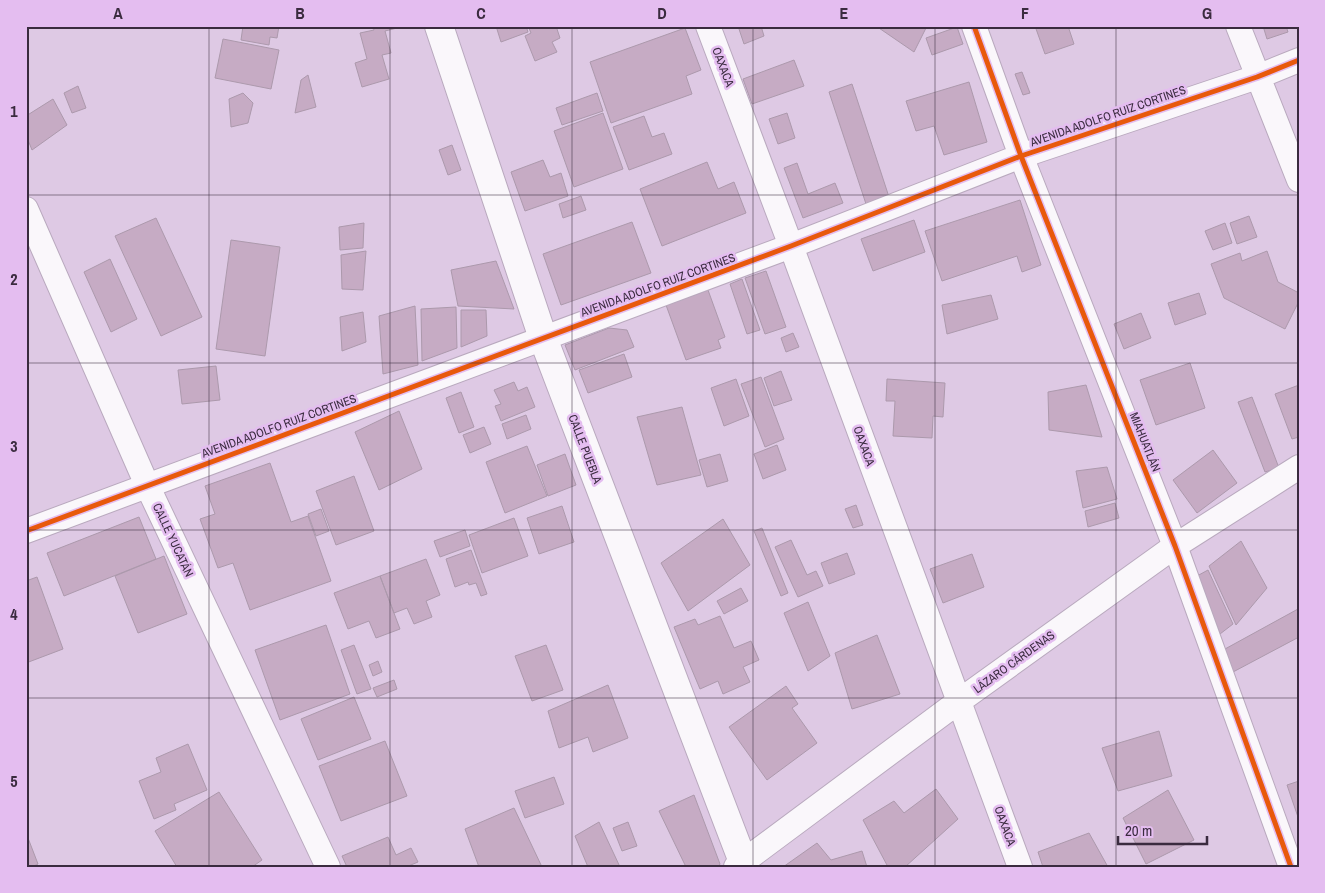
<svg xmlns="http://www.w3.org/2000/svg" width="1325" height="893" font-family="'Archivo Narrow',sans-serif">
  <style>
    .building { fill: #c6abc4; stroke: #ac99ac }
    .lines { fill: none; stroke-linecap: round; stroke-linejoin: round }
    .street-casing { stroke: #b9a9be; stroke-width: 26 }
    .secondary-casing { stroke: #b9a9be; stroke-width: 30 }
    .street { stroke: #faf7fb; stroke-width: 24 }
    .secondary { stroke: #faf7fb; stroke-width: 28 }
    .cycleway-casing { stroke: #e4bdf0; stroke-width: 8 }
    .cycleway { stroke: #e8590c; stroke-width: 5 }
    .grid { fill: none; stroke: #3a2b3f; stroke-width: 1; stroke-opacity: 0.55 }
    .labels { text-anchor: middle; stroke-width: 5; stroke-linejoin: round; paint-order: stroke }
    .street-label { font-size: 12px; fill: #3a2b3f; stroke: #e4bdf0 }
    .neatline { fill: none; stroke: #3a2b3f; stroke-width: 2 }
    .grid-label { font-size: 16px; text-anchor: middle; font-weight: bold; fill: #3a2b3f }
  </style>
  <rect width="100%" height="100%" fill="#dec9e4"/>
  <path class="building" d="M243,26H279L277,38L270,37L269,45L241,40Z
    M373,26H397V28L385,31L391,53L382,55L389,79L362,87L355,63L367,59L360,33L374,30Z
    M496,26H526L528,32L501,42Z
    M528,26H556L560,38L552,42L557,52L535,61L525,36L531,33Z
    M738,26H761L764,36L744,44Z
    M876,26H927L914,52Z
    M1035,26H1068L1074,44L1045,54Z
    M1263,26H1286L1288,32L1267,39Z
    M957,27L963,44L932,55L926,38Z
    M685,28L701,70L686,76L692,94L611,123L590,62Z
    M223,39L279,50L271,89L215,78Z
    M794,60L804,86L752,104L743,79Z
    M1022,72L1030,93L1023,95L1015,74Z
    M308,75L316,107L295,113L301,80Z
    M969,82L987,142L944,155L934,126L916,131L906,101Z
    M852,84L889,197L866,204L829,92Z
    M78,86L86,108L72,113L64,93Z
    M243,93L253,103L248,123L231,127L229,99Z
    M597,93L603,111L562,125L556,108Z
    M53,99L67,125L32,150L26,135V116Z
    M603,113L623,169L574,187L554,131Z
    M787,113L795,138L778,144L769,119Z
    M644,116L652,137L664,133L672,154L629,170L613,127Z
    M452,145L461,170L448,175L439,150Z
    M543,160L550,177L561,173L568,196L525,211L511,172Z
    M707,162L718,189L734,182L746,213L662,246L640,189Z
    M797,163L808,194L835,183L843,203L803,218L784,168Z
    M581,196L586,210L563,218L559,204Z
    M1020,200L1041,265L1022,272L1017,256L942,281L925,231Z
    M1249,216L1257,237L1237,244L1230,223Z
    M156,218L202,317L161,336L115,236Z
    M914,220L925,252L873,271L861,239Z
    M632,222L651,273L561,305L543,254Z
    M364,223L363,248L340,250L339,227Z
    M1225,223L1232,243L1213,250L1205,231Z
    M231,240L280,247L265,356L216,349Z
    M366,251L363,290L342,289L341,255Z
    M1267,251L1278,282L1299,293V301L1285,329L1224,298L1211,264L1240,253L1242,261Z
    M110,259L137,319L111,332L84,272Z
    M496,261L514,309L458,306L451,270Z
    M766,271L786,327L765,334L745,278Z
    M742,279L760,330L747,334L730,284Z
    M708,290L725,337L718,340L721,348L686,360L666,305Z
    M1199,293L1206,314L1175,325L1168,303Z
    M991,295L998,319L947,334L942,305Z
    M415,306L418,365L383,374L379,316Z
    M456,307L457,348L422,361L421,309Z
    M461,310H486L487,336L461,347Z
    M363,312L366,342L342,351L340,317Z
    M1141,313L1151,338L1124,349L1114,324Z
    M609,328L627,330L634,347L575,370L565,345Z
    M793,333L799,347L786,352L781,338Z
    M624,354L632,377L588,393L579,370Z
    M1190,363L1205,408L1156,425L1140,380Z
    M216,366L220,400L182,404L178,370Z
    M781,371L792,400L774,406L764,378Z
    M761,377L784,439L765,447L741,384Z
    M736,379L749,416L724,426L711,388Z
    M887,379L945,383L943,417L933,416L932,438L893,436L895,401H886Z
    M514,382L518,391L527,387L535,407L501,421L495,406L501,404L494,390Z
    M1086,385L1102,437L1049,430L1048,392Z
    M1299,385V437L1292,439L1275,394Z
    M461,392L474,427L459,433L446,398Z
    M1252,397L1279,468L1265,472L1238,402Z
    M682,407L701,475L657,485L637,417Z
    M399,411L422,469L379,490L355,432Z
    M526,415L531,429L507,439L502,424Z
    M484,427L491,444L470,453L463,435Z
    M777,445L786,470L763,479L754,454Z
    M527,446L547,496L505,513L486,462Z
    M1213,450L1237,483L1197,513L1173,480Z
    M565,454L576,485L548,496L537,465Z
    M720,454L728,481L707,487L699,460Z
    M270,463L291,522L308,516L331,581L250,610L233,563L218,568L200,519L215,514L205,486Z
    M1107,467L1117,499L1083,508L1076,471Z
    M354,476L374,531L336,545L316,491Z
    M1115,503L1119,518L1088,527L1085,511Z
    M856,505L863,525L853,528L845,509Z
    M562,506L574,542L539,554L527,518Z
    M321,509L329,531L316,536L308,514Z
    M139,517L156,559L64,596L47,553Z
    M514,518L528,556L482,573L469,535Z
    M723,519L750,565L688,611L661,563Z
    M762,528L788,593L781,596L754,531Z
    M465,530L470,546L440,557L434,541Z
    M791,540L807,575L816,571L823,586L798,597L775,547Z
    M1241,541L1267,588L1236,625L1209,566Z
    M471,550L487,594L481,596L476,583L469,585L468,582L455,587L446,559Z
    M847,553L855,574L829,584L821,563Z
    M972,554L984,587L943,603L930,569Z
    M164,556L187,614L138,633L115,576Z
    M426,559L440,595L426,601L432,617L414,624L407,608L394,613L380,576Z
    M1208,570L1233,624L1220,634L1197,576Z
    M380,576L400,629L376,638L369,621L348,629L334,593Z
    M37,577L63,649L26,663V581Z
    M741,588L748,601L724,614L717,601Z
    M808,602L830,656L808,671L784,613Z
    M1298,609L1299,637L1233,672L1225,649Z
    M720,616L734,648L751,641L759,660L743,667L750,682L723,694L718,681L700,689L674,627L695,619L698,625Z
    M326,625L350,694L280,720L255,650Z
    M877,635L900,694L852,709L835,653Z
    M354,645L371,689L357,694L341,650Z
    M546,645L563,690L532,701L515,656Z
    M378,661L382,672L373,676L369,665Z
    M394,680L397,689L377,697L373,688Z
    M608,685L628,738L593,752L588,737L559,748L548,711Z
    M786,686L798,704L792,708L817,743L767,780L729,727Z
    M354,697L371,739L318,760L301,719Z
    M1159,731L1172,776L1118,791L1102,748Z
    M385,741L407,796L341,821L319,766Z
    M188,744L207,790L174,804L176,810L154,819L139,781L161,772L156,758Z
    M554,777L564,804L525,818L515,791Z
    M1299,781V820L1287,785Z
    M936,789L958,819L905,867H888L863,820L894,801L904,813Z
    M1168,790L1194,840L1146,864L1123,818Z
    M219,792L262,860L252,867H177L155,831Z
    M694,795L720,864L718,867H686L659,811Z
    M514,808L542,867H479L465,829Z
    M599,822L620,867H588L575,836Z
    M628,822L637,846L622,851L613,828Z
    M1089,833L1108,867H1043L1038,852Z
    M388,837L396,855L411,848L418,862L406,867H347L342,856Z
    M28,838L38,864L32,867H26V839Z
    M817,843L831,860L862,851L867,867H783Z"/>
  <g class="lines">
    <g class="street-casing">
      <path id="street" d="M708,26L791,246L1020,867
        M974,26L1021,156L1175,546L1291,867
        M1238,26L1299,180
        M26,209L147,485L328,867
        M26,531L791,246L1021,156L1257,77L1299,60
        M736,867L958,702L1175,546L1299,467"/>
    </g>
    <g class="secondary-casing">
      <path id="secondary" d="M439,26L543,338L745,867"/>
    </g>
    <use href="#street" class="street"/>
    <use href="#secondary" class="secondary"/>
    <g class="cycleway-casing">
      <path id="cycleway" d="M974,26L1021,156L1175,546L1291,867
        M26,531L791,246L1021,156L1257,77L1299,60"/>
    </g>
    <use href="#cycleway" class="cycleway"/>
  </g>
  <path class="grid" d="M209,26V867M390,26V867M572,26V867M753,26V867M935,26V867M1116,26V867M26,195H1299M26,363H1299M26,530H1299M26,698H1299"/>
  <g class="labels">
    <g class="street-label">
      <text transform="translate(723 67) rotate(69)" y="4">OAXACA</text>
      <text transform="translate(1108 116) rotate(-19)" y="4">AVENIDA ADOLFO RUIZ CORTINES</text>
      <text transform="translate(658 285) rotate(-20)" y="4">AVENIDA ADOLFO RUIZ CORTINES</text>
      <text transform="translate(279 426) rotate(-20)" y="4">AVENIDA ADOLFO RUIZ CORTINES</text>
      <text transform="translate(1145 442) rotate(68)" y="4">MIAHUATLÁN</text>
      <text transform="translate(864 446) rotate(70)" y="4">OAXACA</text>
      <text transform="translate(585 449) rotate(69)" y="4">CALLE PUEBLA</text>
      <text transform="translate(173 540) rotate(65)" y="4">CALLE YUCATÁN</text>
      <text transform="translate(1014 662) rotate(-36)" y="4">LÁZARO CÁRDENAS</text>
      <text transform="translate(1005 826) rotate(70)" y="4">OAXACA</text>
    </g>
  </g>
  <rect width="1325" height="893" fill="none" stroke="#e4bdf0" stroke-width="55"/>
  <path d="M1118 836v8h89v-8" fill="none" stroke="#3a2b3f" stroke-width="2.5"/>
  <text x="1125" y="836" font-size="15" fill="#3a2b3f" stroke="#e4bdf0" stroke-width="4" paint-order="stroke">20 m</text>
  <rect x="28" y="28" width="1270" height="838" class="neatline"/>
  <g class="grid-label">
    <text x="118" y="19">A</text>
    <text x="300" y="19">B</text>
    <text x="481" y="19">C</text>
    <text x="662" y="19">D</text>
    <text x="844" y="19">E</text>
    <text x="1025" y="19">F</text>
    <text x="1207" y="19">G</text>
    <text x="14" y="117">1</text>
    <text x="14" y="285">2</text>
    <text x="14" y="452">3</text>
    <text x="14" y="620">4</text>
    <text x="14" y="787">5</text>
  </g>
</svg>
